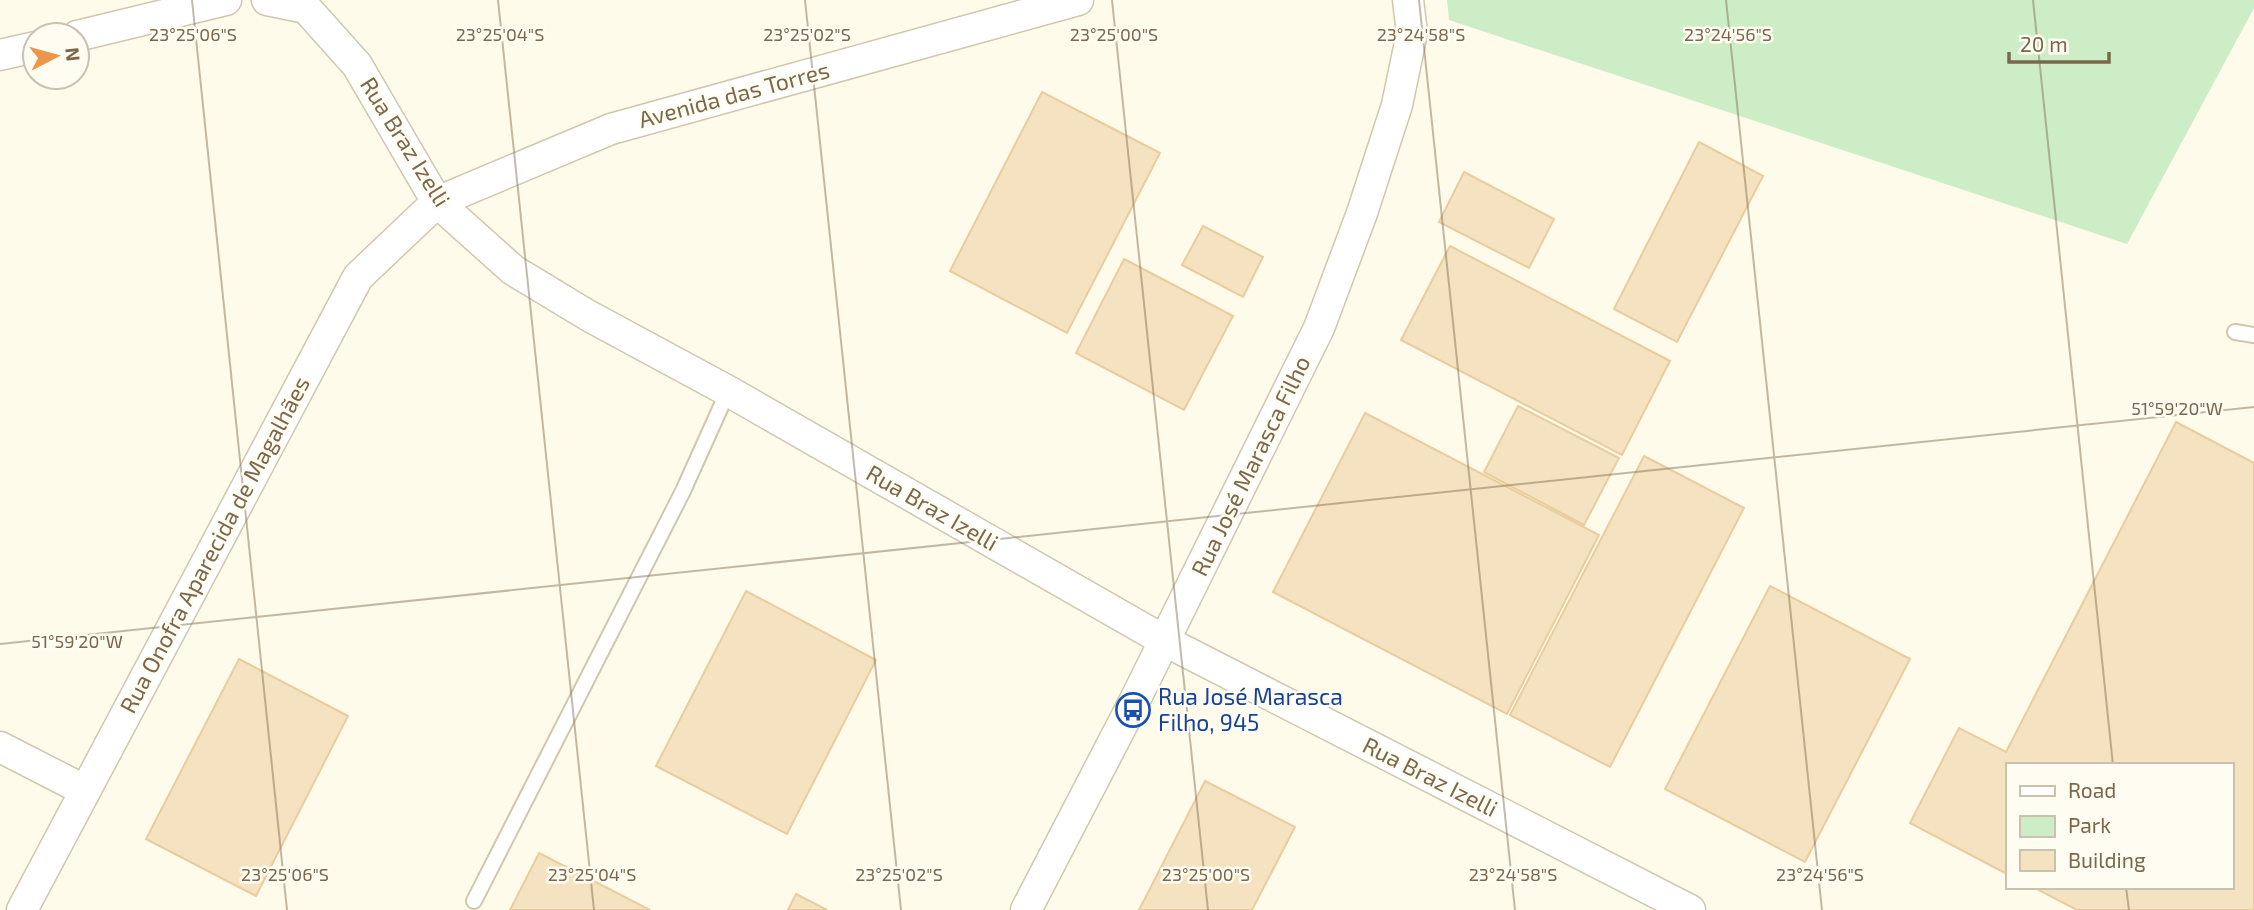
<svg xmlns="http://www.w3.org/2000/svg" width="2254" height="910" font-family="'Exo 2',sans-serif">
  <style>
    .green { fill: #cdedc6 }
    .building { fill: #f5e2c0; stroke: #e9cd9f; stroke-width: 2 }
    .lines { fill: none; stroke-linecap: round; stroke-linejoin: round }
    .service-casing { stroke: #d2c6ae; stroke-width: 18 }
    .minor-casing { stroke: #d2c6ae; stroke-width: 33 }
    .service { stroke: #fff; stroke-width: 14 }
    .minor { stroke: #fff; stroke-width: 30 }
    .ticks { fill: none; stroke: #7b674b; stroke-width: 2; stroke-opacity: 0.45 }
    .labels { text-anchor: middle; stroke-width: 5; stroke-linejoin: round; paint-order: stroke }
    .street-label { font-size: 23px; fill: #7b674b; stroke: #fffdf2 }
    .transit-label { font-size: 23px; fill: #164399; stroke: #fffdf2; text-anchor: start }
    .ticks-label { font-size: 18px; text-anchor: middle; fill: #7b674b; stroke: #fffdf2; stroke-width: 5; stroke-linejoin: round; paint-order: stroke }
  </style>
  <rect width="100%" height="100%" fill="#fefbea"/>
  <path class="green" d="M1447,0H2254V8L2127,244L1449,20Z"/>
  <path class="building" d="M1042,92L1160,153L1067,333L950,271Z
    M1699,142L1763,176L1677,342L1614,309Z
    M1464,172L1554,219L1529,268L1439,222Z
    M1203,226L1263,257L1243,297L1182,265Z
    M1450,246L1670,361L1622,455L1401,340Z
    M1124,259L1233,316L1184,410L1076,353Z
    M1518,406L1619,458L1584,525L1484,472Z
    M1365,413L1599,535L1507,714L1273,592Z
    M2176,422L2254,463V910H2077L2033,887H2231V765H2007V874L1910,823L1959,728L2006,752Z
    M1644,456L1744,508L1610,767L1510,715Z
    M1770,586L1910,659L1805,862L1665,789Z
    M746,591L876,660L787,834L656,766Z
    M239,659L348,716L256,896L146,839Z
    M1205,781L1295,827L1252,910H1139Z
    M539,853L650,910H510Z
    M796,894L827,910H788Z"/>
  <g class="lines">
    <g class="service-casing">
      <path id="service" d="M2235,332L2254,335
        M474,901L683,491L728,391"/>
    </g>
    <g class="minor-casing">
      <path id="minor" d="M267,0L306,8L357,65L437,202L513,270L589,316L728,391L1165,641L1690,910
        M77,36L226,0
        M0,55L35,47
        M0,747L84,790
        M22,910L358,277L437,202L611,129L1078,0
        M1026,910L1133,704L1319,328L1362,213L1397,105L1412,33L1408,0"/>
    </g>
    <use href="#service" class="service"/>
    <use href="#minor" class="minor"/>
  </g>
  <path class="ticks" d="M192,0L287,910M498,0L594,910M805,0L901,910M1112,0L1208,910M1419,0L1515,910M1726,0L1822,910M2033,0L2113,765M0,644L2254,407M2126,887L2129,910"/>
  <defs>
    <g id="bus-ring" transform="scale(1.75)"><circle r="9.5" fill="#fffdf2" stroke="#1a4fb4" stroke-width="1.5"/><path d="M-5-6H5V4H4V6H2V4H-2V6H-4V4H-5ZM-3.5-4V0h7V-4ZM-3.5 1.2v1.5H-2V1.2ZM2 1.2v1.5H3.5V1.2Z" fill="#1a4fb4"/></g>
  </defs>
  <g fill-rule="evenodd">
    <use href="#bus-ring" x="1133" y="710"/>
  </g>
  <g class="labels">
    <g class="street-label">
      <text transform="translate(734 95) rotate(-15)" y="8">Avenida das Torres</text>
      <text transform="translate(405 142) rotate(58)" y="8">Rua Braz Izelli</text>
      <text transform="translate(1251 466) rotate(-64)" y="8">Rua José Marasca Filho</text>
      <text transform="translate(932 508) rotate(30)" y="8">Rua Braz Izelli</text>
      <text transform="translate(215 545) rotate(-62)" y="8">Rua Onofra Aparecida de Magalhães</text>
      <text transform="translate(1430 777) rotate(27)" y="8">Rua Braz Izelli</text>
    </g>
    <g class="transit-label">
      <text x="1158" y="705">Rua José Marasca<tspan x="1158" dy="26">Filho, 945</tspan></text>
    </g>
  </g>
  <g class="ticks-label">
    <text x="193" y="41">23°25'06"S</text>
    <text x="500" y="41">23°25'04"S</text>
    <text x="807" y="41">23°25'02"S</text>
    <text x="1114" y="41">23°25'00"S</text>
    <text x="1421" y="41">23°24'58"S</text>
    <text x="1728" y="41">23°24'56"S</text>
    <text x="2177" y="415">51°59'20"W</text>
    <text x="77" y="648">51°59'20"W</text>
    <text x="285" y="881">23°25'06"S</text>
    <text x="592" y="881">23°25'04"S</text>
    <text x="899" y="881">23°25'02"S</text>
    <text x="1206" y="881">23°25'00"S</text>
    <text x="1513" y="881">23°24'58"S</text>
    <text x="1820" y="881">23°24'56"S</text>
  </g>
  <rect x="2006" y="763" width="228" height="126" fill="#fffdf2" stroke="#cac1af" stroke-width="2"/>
  <rect x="2020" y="786" width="35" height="10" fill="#ffffff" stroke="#cac1af" stroke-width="2"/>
  <text x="2068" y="798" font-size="21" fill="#7b674b">Road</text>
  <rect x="2020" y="816" width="35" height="21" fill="#cdedc6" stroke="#cac1af" stroke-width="2"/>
  <text x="2068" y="833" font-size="21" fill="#7b674b">Park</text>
  <rect x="2020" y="850" width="35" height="21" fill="#f5e2c0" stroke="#cac1af" stroke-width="2"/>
  <text x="2068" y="868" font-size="21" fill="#7b674b">Building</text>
  <g transform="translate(56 56) rotate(84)"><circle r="33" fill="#fffdf2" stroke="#cac1af" stroke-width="2"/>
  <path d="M0-5L12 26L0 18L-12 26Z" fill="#ed9549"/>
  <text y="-10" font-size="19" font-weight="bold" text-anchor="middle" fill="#7b674b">N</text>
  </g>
  <path d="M2009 52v10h100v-10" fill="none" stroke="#7b674b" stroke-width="3.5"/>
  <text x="2020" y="52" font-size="21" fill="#7b674b" stroke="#fffdf2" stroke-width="5" paint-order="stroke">20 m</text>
</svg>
